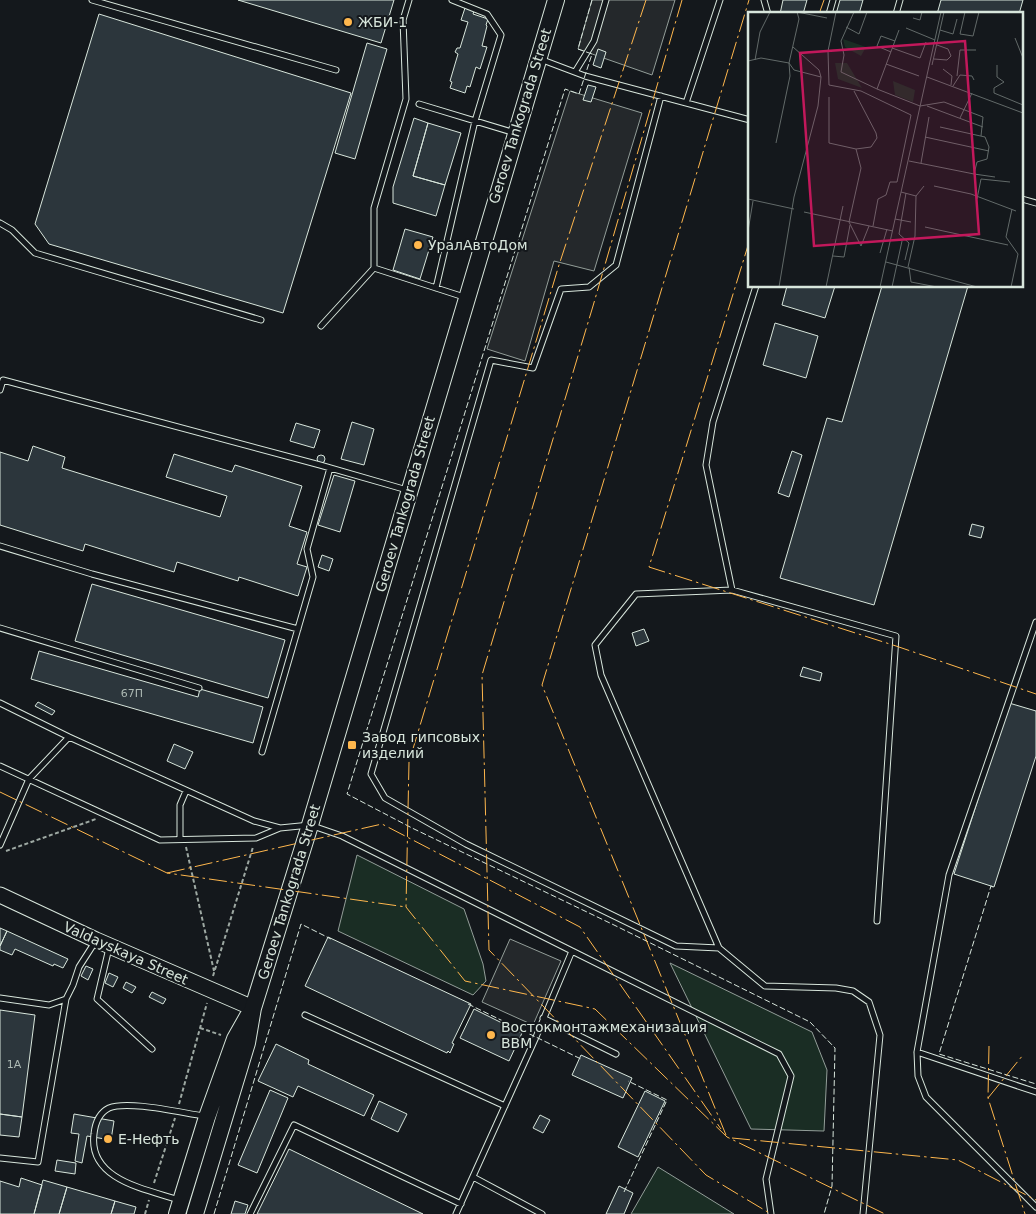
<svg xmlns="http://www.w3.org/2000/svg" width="1036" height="1214" font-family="'DejaVu Sans',sans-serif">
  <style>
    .green { fill: #1a2d24; stroke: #939e99 }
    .parking { fill: #24282b; stroke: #939e99 }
    .building { fill: #2c363c; stroke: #d8e6dc }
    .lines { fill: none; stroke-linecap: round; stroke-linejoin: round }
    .lane-casing { stroke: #d8e6dc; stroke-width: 7 }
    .secondary-casing { stroke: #d8e6dc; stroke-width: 17 }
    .primary-casing { stroke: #d8e6dc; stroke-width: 18 }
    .path { stroke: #9da8a2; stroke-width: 2; stroke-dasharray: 4 2.5; stroke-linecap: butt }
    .lane { stroke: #14181c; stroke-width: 5 }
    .secondary { stroke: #14181c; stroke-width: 15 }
    .primary { stroke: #14181c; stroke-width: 16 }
    .fence { stroke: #d8e6dc; stroke-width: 1; stroke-dasharray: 6 2.5; stroke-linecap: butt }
    .power { stroke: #ffb74d; stroke-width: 1; stroke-dasharray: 18 4 2.5 4; stroke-linecap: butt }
    .poi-dot { fill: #ffb74d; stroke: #14181c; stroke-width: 2 }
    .labels { text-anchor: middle; stroke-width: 4; stroke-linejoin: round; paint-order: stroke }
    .number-label { font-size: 11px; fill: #adbab4 }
    .poi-label { font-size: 14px; fill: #d8e6dc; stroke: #14181c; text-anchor: start }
    .street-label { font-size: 14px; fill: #d8e6dc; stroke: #14181c }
    .inset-road { fill: none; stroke: #626a69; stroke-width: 1 }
    .view { fill: #c2185b; fill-opacity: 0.15; stroke: #c2185b; stroke-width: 2.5 }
    .inset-edge { fill: none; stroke: #d8e6dc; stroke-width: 2.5 }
  </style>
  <rect width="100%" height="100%" fill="#14181c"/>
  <path class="green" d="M357,855L464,909L483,964L486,981L473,995L338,931Z
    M670,963L812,1032L827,1070L824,1131L751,1129Z
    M658,1167L734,1214H631Z"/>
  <path class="parking" d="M592,0H675L652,75L578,49Z
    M570,91L642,113L594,271L554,261L525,361L487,349Z
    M510,939L561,961L533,1025L482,1002Z"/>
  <path class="building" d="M238,0H394L381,43Z
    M783,0H807L803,14H780Z
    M840,0H863L859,14H836Z
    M941,0H1023L1019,14H937Z
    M465,8L474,11L473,14L488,19L486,25L487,26L482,46L487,47L480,69L476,67L470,87L467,86L465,93L450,88L452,82L450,81L458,54L455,52L457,48H460L468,22L461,20Z
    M99,14L351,93L283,313L49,244L35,224Z
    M367,43L387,49L355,159L335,153Z
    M598,49L606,52L601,68L593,65Z
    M588,85L596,87L591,102L583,100Z
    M414,118L428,123L413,176L445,185L436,216L393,203V187Z
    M428,123L461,133L445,185L413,176Z
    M405,229L433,237L420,279L393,270Z
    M787,286H835L825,318L782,305Z
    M882,286H968L874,605L780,578L827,418L842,422Z
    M775,323L818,336L806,378L763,365Z
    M352,422L374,429L364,465L341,459Z
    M296,423L320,430L314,448L290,441Z
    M33,446L65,457L62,468L220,517L227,496L166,477L174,454L232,472L235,465L302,486L289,526L307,532L297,564L307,567L298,596L239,577L238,581L177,562L174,572L85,544L83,551L0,525V452L28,461Z
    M792,451L802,455L789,497L778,493Z
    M317 459a4 4 0 1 1 8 0a4 4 0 1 1-8 0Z
    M334,475L355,481L340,532L318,525Z
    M972,524L984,527L981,538L969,535Z
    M322,555L333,559L329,571L318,567Z
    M92,584L285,640L268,698L75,641Z
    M644,629L649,641L636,646L632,633Z
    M39,651L198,697L200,689L263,707L253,743L31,679Z
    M803,667L822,673L820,681L800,676Z
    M38,702L55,711L52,715L35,706Z
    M1009,703L1036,711V756L994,887L954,874Z
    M174,744L193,752L185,769L167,761Z
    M0,928L7,931L0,946Z
    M7,931L68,959L63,968L54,964L53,966L15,949L12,955L0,950V946Z
    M328,937L471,1004L452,1043L454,1044L450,1053L448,1051L447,1053L305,986Z
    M86,966L93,969L88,980L81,976Z
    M109,973L118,977L113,987L105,983Z
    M126,982L136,987L132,993L123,988Z
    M152,992L166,999L163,1004L149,997Z
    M474,1009L522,1033L509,1061L460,1038Z
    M0,1010L35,1015L22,1117L0,1114Z
    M276,1044L309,1060L308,1064L374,1095L364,1116L298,1086L293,1097L258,1081Z
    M581,1055L632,1078L623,1098L572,1075Z
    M270,1090L288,1098L257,1173L238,1165Z
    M645,1091L665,1101L638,1157L618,1147Z
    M379,1101L407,1114L398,1132L371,1119Z
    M0,1114L22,1117L19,1137L0,1135Z
    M74,1114L114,1121L111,1140L87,1136L82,1163L75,1161L79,1134L71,1133Z
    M540,1115L550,1120L543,1133L533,1128Z
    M289,1149L423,1214H257Z
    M57,1160L76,1163L75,1174L55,1171Z
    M21,1178L42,1185L34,1214H0V1181L19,1187Z
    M43,1180L67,1187L59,1214H34Z
    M619,1186L633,1193L624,1214H606Z
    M67,1187L115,1201L111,1214H59Z
    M115,1201L136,1207L134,1214H111Z
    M235,1201L248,1205L245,1214H231Z"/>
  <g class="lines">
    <g class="lane-casing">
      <path id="lane" d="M92,0L336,70
        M764,0L768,14
        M829,14L833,0
        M896,14L900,0
        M540,59L585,76L750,120
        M575,72L594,41L606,0
        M661,96L616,265L589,287L561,289L533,368L491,360L371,774L385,798L466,844L676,946L719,948L765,986L836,988L853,991L869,1002L880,1035L863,1214
        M686,103L720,0
        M419,104L515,133
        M1022,199L1036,203
        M0,223L12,230L35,253L261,320
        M374,268L464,297
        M436,288L475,121L501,35L487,14L452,0
        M321,326L374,268V208L406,99L403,20L409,0
        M0,390L3,380L320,465L407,490
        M0,546L92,574L298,629
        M732,590L706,465L713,422L756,286
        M1036,622L949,875L917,1052L918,1076L926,1097L1036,1207
        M0,628L199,688
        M0,703L69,737L254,821L280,828
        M262,752L313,577L307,549L330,468
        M0,766L160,840L256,838L280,828L310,825L342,836L572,951L536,1037L456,1214
        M180,839V805L186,791
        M0,845L29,779L69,737
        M109,948L97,999L152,1049
        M719,948L601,675L595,645L636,594L732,590L896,636L877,921
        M572,951L779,1054L791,1076L766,1179L771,1214
        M0,998L49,1005L66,999L73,985L79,967L95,942
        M305,1015L505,1106
        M543,1018L616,1054
        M917,1052L1036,1092
        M0,1158L38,1162L66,999
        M473,1177L542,1214
        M179,1200C146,1189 88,1180 94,1134C95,1124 99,1113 109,1108C128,1100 182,1113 204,1116
        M250,1214L294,1125L461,1204"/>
    </g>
    <g class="secondary-casing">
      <path id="secondary" d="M0,895L96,940L253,1008"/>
    </g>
    <g class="primary-casing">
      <path id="primary" d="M177,1214L207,1117L235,1039L248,1016
        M195,1214L247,1043L253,1008L310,825L556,0"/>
    </g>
    <path class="path" d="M186,847L214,971
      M6,851L96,819
      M213,976L253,847
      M200,1028L221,1035
      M179,1104L207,1003
      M154,1183L175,1118
      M145,1214L149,1200"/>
    <use href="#lane" class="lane"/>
    <use href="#secondary" class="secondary"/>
    <use href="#primary" class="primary"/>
    <path class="fence" d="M592,0L578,49L592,54L579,94L565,89L347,794L412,828L614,925L810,1022L835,1048L832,1186L824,1214
      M993,887L991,886L939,1054L1036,1084
      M468,1004L581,1059
      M624,1192L667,1100L628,1081
      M214,1214L301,924L331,939"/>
    <path class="power" d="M646,0L559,265L409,762L406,907L465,981L595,1009L727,1137L885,1214
      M682,0L593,306L482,675L489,950L706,1175L771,1214
      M819,14L824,0
      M750,239L649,567L896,646L1036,694
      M0,792L167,873L406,907
      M167,873L382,824L580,927L721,1129
      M989,1046L988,1098L1025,1214
      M988,1098L1023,1055
      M726,1135L542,685L749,0
      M732,1138L958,1160L1036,1200"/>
  </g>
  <g class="poi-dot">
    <circle cx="348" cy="22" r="5"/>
    <circle cx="418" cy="245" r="5"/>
    <rect x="347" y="740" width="10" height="10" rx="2.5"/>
    <circle cx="491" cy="1035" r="5"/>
    <circle cx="108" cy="1139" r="5"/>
  </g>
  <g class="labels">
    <g class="number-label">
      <text x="132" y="697">67П</text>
      <text x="14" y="1068">1А</text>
    </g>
    <g class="poi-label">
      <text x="358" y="27">ЖБИ-1</text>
      <text x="428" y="250">УралАвтоДом</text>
      <text x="362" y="742">Завод гипсовых<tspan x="362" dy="16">изделий</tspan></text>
      <text x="501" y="1032">Востокмонтажмеханизация<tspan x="501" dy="16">ВВМ</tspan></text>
      <text x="118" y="1144">E-Нефть</text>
    </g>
    <g class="street-label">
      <text transform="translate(520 116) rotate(-73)" y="5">Geroev Tankograda Street</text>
      <text transform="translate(405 504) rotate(-74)" y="5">Geroev Tankograda Street</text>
      <text transform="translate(289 892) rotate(-73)" y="5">Geroev Tankograda Street</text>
      <text transform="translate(126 953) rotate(24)" y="5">Valdayskaya Street</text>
    </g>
  </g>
  <g transform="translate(748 12)">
    <rect width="275" height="275" fill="#14181c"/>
    <path d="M95,27L118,35L113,44L97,35ZM87,51H99L114,76L90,67ZM145,69L167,78L165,90L147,83Z" fill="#1a2d24"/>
    <path class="inset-road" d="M49,0L51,7L41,51L46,58L73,65M49,0L79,6M88,0L80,39L81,73L113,79L163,103L149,170H142L138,183L130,187L125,214M106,0L93,29L96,43L93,60L129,77M217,0L212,22L225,24L231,0M165,6L172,8L174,0M98,15L111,22L119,0M158,16L187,28M151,18L129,77L172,94L196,90L235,105L233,124M192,18L205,22L209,7M267,26L275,46M144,36L172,46L178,30M143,40L129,34L133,24L147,29M186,47L199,48L203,44L200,37L189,33M7,48L12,20L22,0M0,49L13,46L41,51L42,64L28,131M138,52L171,64M184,53L196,0M249,53V65L256,70L246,76V81L275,93M195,57L204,64L203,73M209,64L212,38H228M179,65L275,101M205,74L212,63L224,64L226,68M81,85V131L108,137L123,135L129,126L128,121L106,79M179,94L235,115M212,106L224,81M177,125L241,139M108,137L113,156L101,210L113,234L121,214M161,149L226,162L229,150L239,147L241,135L237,125L192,115M173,151L181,105M226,162L247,165M186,174L223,182L268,199M153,180L168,184M0,187L46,197M229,187L233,167L262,170M56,200L145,219M147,207L163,210M177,215L260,233M0,219L5,189M258,225L270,242L263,275M258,225L264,197M132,241L139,217M85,244L96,245L102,213M157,248L161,231L151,222L158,181M138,250L229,275M160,255L167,224L168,184L176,174M161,255L163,270L189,275M31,275L46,185L70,94L73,65L71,58L45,35M78,275L95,194M132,275L193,0M144,275L154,229"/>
    <path class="view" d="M217,29L231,222L66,234L52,41Z"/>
    <rect width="275" height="275" class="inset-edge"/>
  </g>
</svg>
